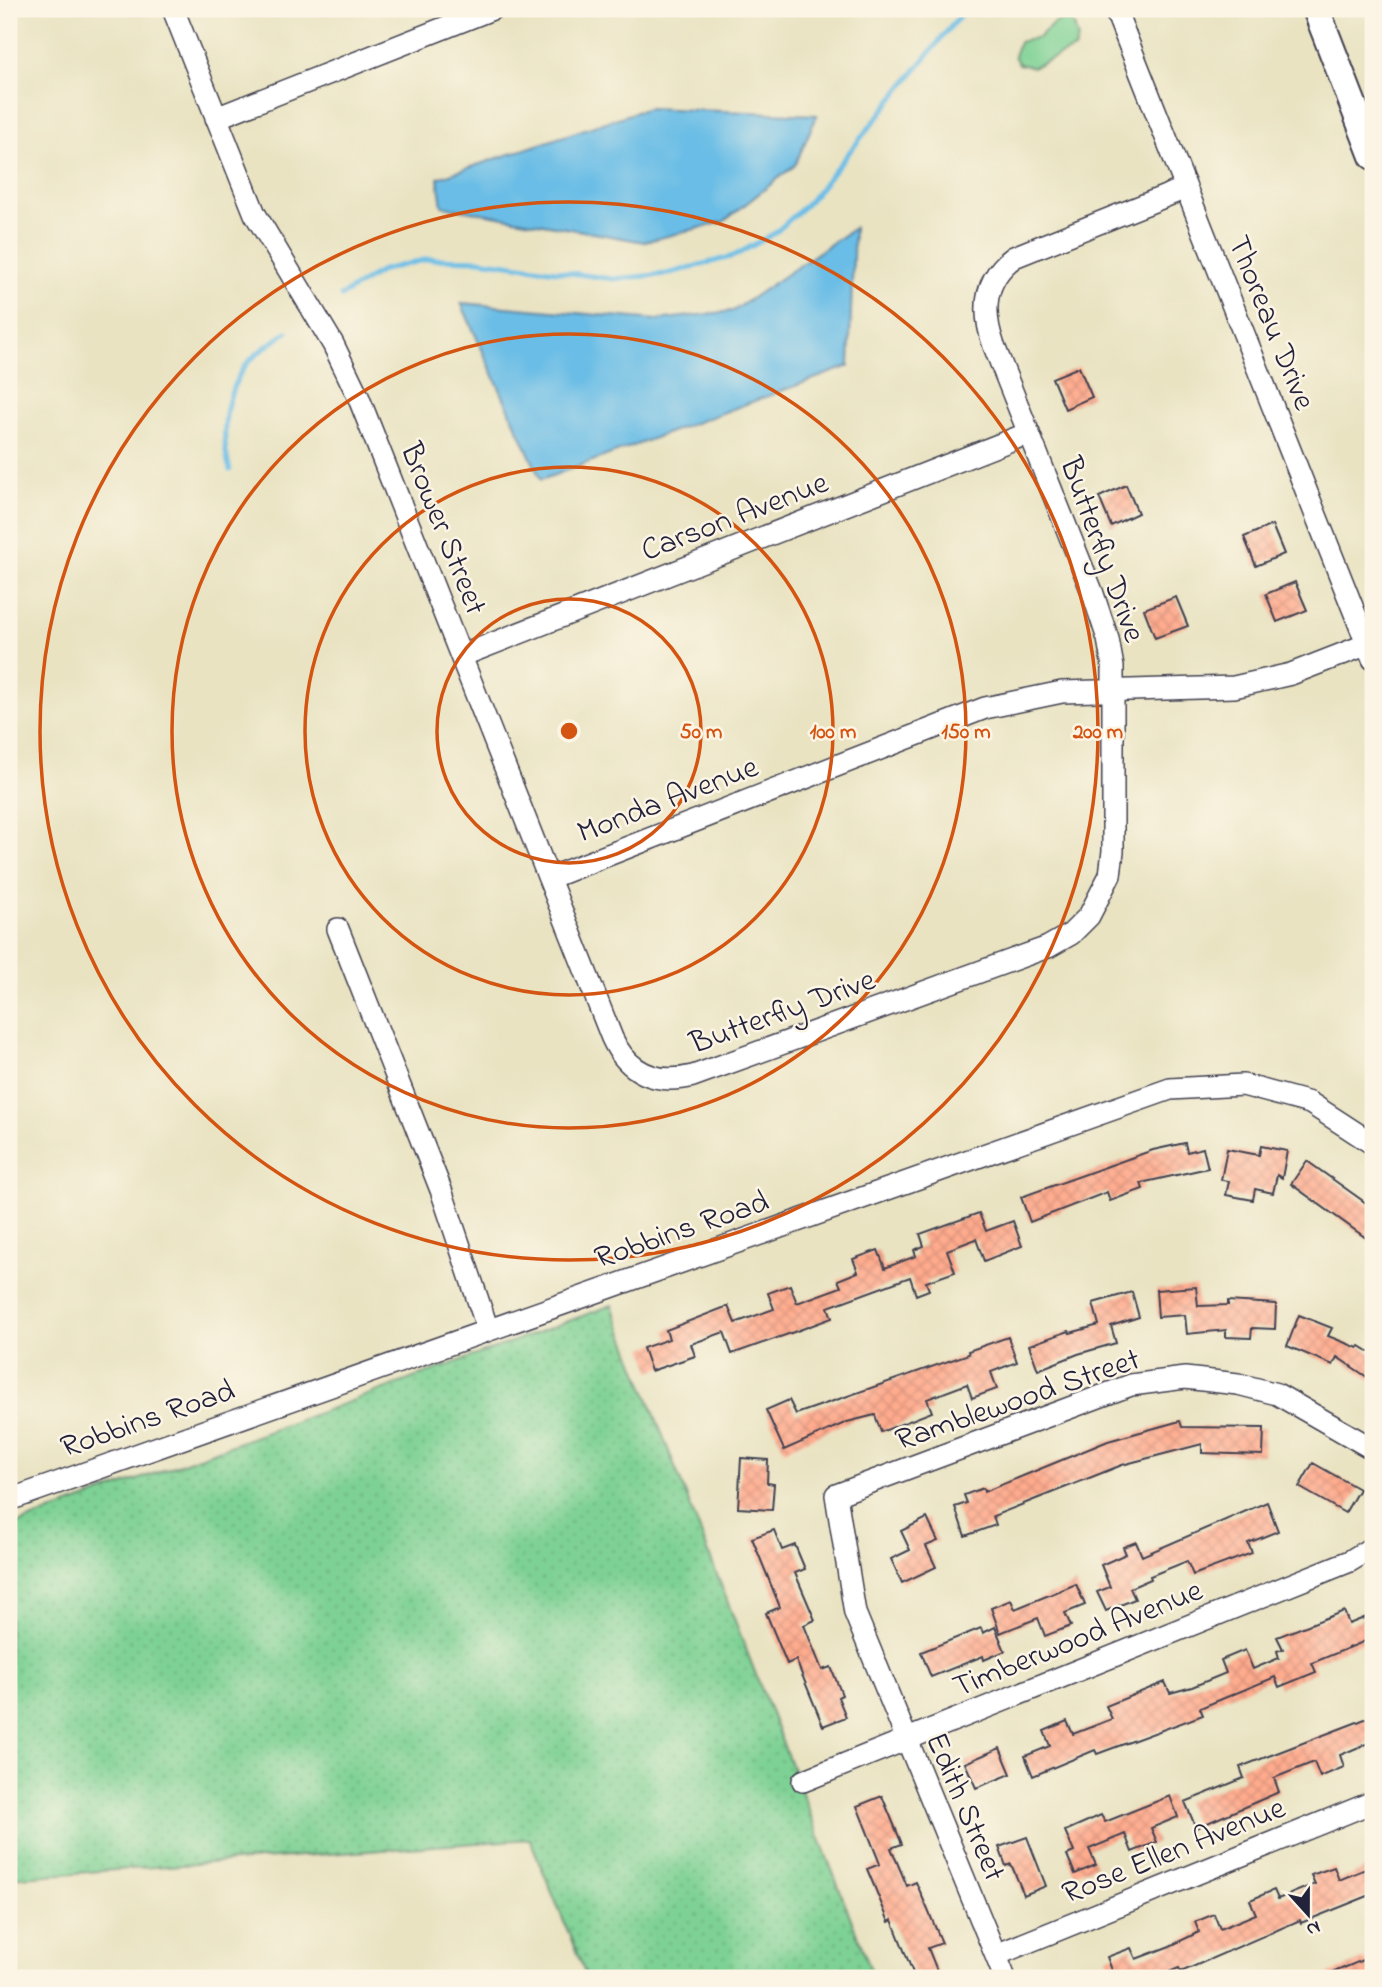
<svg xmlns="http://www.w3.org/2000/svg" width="1382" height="1987" font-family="'Indie Flower',sans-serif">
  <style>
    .grass { fill: url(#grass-dots); stroke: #507a68; stroke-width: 2 }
    .park { fill: #7ed194; stroke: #507a68; stroke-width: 2 }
    .water { fill: #6abde6; stroke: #467090; stroke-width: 2 }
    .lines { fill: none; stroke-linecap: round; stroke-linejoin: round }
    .stream { stroke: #6abde6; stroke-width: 5 }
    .building { fill: url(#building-cross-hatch) }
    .minor-casing { stroke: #403f4f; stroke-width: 24 }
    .major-casing { stroke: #403f4f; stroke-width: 30 }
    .minor { stroke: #fff; stroke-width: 21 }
    .major { stroke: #fff; stroke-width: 26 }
    .ring { fill: none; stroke: #d45411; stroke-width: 3.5 }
    .labels { text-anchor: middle; stroke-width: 5; stroke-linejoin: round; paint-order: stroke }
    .street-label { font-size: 32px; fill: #22223b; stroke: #fcf5e5 }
    .centre { fill: #d45411; stroke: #fcf5e5; stroke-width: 3.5 }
    .ring-label { font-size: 21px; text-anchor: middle; font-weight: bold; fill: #d45411; stroke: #fcf5e5; stroke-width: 5; stroke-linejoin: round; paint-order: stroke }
  </style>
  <defs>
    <pattern id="grass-dots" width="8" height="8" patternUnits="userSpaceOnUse" patternTransform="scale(1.75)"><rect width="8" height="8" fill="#7ed194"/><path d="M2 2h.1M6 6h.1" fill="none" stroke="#6db380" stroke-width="1.8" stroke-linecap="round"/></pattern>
    <pattern id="building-cross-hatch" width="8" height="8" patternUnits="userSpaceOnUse" patternTransform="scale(1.75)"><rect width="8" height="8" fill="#ffab8d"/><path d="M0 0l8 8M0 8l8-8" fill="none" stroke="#da937b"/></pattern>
  </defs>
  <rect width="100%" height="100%" fill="#fcf5e5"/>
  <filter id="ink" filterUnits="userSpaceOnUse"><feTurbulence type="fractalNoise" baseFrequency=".0143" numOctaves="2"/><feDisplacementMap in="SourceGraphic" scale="14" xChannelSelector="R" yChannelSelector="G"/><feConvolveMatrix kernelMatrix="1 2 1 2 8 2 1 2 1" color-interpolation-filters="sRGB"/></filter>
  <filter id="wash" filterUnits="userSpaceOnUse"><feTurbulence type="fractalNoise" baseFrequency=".00686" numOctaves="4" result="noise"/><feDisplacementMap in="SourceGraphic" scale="28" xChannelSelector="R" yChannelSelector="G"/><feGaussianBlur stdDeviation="1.57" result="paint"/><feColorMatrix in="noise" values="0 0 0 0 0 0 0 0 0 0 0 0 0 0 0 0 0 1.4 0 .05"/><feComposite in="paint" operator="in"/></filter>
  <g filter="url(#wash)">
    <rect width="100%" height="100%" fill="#e9e3c2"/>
    <path class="grass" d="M612,1305L874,1978H587L530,1839L9,1878V1527Z"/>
    <path class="park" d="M1063,20L1073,22L1078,39L1074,49L1033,67L1019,64L1014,56L1019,42L1039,37L1054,23Z"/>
    <path class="water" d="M648,108L817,115L795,165L723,222L644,242L442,206L438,178Z
      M854,228L849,366L541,480L461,303L657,320L733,311Z"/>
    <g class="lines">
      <path class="stream" d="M341,296L383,270L428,259L479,260L613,279L667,274L734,256L775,233L809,202L965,9
        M230,470C220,437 224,395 245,366C256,352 273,342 287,332"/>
    </g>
    <g id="blocks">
      <path class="building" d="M1079,367L1092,397L1065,409L1052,378Z
        M1126,485L1138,513L1111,526L1099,497Z
        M1272,525L1284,554L1256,566L1244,537Z
        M1295,582L1307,610L1277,622L1266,594Z
        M1176,597L1188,626L1155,638L1144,609Z
        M1185,1143L1187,1152L1203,1148L1208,1168L1141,1183L1143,1189L1110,1201L1107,1192L1030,1222L1021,1197L1153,1150Z
        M1261,1146L1287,1151L1282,1178L1277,1175L1273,1193L1255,1189L1253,1200L1226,1195L1229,1181L1221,1180L1227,1149L1259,1155Z
        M1307,1161L1373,1208V1243L1291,1184Z
        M979,1213L986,1231L1013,1221L1022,1246L984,1261L976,1239L947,1250L955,1272L926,1282L929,1290L916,1295L910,1277L828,1307L832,1318L794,1332L732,1354L724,1332L691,1344L695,1356L651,1371L643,1348L669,1339L666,1330L728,1306L735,1323L774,1309L768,1293L790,1285L797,1303L841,1287L838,1280L858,1272L853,1259L878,1250L885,1268L916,1256L914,1250L924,1246L920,1234Z
        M1196,1287L1198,1306L1228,1305V1301L1276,1304L1275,1329L1252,1328L1251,1338L1226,1337V1330L1187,1334L1185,1315L1158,1317L1156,1290Z
        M1132,1292L1139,1317L1111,1326L1116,1343L1078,1354L1038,1370L1029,1345L1069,1331L1070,1333L1099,1325L1093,1303Z
        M1299,1315L1332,1328L1328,1336L1358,1348L1360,1346L1373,1354V1381L1337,1357L1333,1365L1287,1346Z
        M1008,1337L1017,1362L991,1372L997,1389L972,1398L967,1384L927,1399L932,1412L881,1432L875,1415L847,1422L784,1450L766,1410L789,1400L796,1414L969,1354L968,1351Z
        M1180,1421L1182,1427L1264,1428L1263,1455L1202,1453V1444L1122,1465L993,1516L996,1525L965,1536L955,1507L967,1503L964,1495L983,1488L984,1492L1108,1441Z
        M741,1458L768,1460L767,1483L774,1484L772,1510L738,1508Z
        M1313,1463L1359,1489L1345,1513L1299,1487Z
        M1267,1502L1278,1531L1248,1543L1252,1553L1193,1575L1187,1561L1150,1576L1151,1579L1130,1588L1135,1599L1106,1611L1097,1592L1110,1587L1101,1565L1126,1554L1123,1547L1136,1542L1142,1556Z
        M927,1518L938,1541L926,1546L936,1567L902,1583L891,1559L910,1550L901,1531Z
        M774,1530L782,1550L795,1545L805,1569L795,1573L815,1620L804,1625L822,1670L831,1667L842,1695L838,1697L846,1717L823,1726L796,1660L787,1664L766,1613L780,1607L752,1538Z
        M1076,1584L1085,1605L1065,1613L1071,1626L1045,1636L1038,1618L1000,1633L991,1608L1011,1600L1015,1609Z
        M1344,1611L1349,1624L1369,1616L1373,1638L1312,1663L1316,1672L1279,1687L1275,1677L1200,1708L1203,1715L1097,1754L1095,1750L1033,1776L1025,1756L1050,1746L1044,1731L1067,1721L1073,1734L1112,1719L1106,1706L1165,1682L1170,1693L1192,1687L1226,1673L1221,1660L1245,1650L1253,1669L1279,1658L1277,1651L1283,1649L1277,1637Z
        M995,1627L1005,1651L984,1660L983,1656L931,1677L921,1652L981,1628L983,1633Z
        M1373,1716V1741L1340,1755L1344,1767L1320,1777L1314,1762L1274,1778L1279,1792L1196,1828L1185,1802L1244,1778L1240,1767Z
        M1000,1748L1011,1774L976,1788L965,1763Z
        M882,1796L902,1844L891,1848L907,1886L916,1882L942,1943L928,1948L940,1978H915L892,1920L889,1922L867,1869L880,1864L857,1806Z
        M1170,1796L1178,1817L1151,1828L1157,1842L1132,1852L1125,1834L1089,1849L1096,1865L1075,1874L1067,1855L1074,1852L1065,1831L1101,1815L1105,1822Z
        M1027,1837L1046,1886L1024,1895L1011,1864L1006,1866L999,1847Z
        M1373,1866V1894L1301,1923L1300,1920L1181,1972L1179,1968L1154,1978H1115L1107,1957L1131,1948L1136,1959L1170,1946L1199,1932L1195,1922L1214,1914L1220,1929L1256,1914L1250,1900L1274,1890L1278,1899L1315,1884L1311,1875L1334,1867L1339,1880Z
        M1365,1959L1372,1978H1320Z"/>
    </g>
  </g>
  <g filter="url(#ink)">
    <use href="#blocks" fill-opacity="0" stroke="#403f4f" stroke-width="2"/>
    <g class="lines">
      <g class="minor-casing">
        <path id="minor" d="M173,9L255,214L333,344L358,396L612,1038C628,1073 656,1085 693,1076L1048,947L1071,934L1089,916L1110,875L1113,851V667L1108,639L1093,594L994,346C982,312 983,280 1014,257L1186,188
          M1115,9L1373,659
          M216,118L492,9
          M461,656L1029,433
          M549,878L985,708L1062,692L1234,687L1291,674L1373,642
          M338,929L441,1190L488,1330
          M9,1500L1170,1089L1243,1085L1310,1103L1373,1144
          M803,1781L1350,1561L1373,1547
          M996,1955L1373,1802
          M1005,1978L855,1613L836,1495L1131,1385L1185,1378L1238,1384L1277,1394L1373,1449"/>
      </g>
      <g class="major-casing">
        <path id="major" d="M1316,9L1373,156"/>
      </g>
      <use href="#minor" class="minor"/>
      <use href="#major" class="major"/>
    </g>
  </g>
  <g class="ring">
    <circle cx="569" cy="731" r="132"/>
    <circle cx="569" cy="731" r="264"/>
    <circle cx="569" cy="731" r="397"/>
    <circle cx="569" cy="731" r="529"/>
  </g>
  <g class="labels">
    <g class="street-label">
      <text transform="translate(1273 322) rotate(68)" y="11">Thoreau Drive</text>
      <text transform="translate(734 515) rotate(-21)" y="11">Carson Avenue</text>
      <text transform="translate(445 528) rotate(68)" y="11">Brower Street</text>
      <text transform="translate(1104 549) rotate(70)" y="11">Butterfly Drive</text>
      <text transform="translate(667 798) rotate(-21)" y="11">Monda Avenue</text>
      <text transform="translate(782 1010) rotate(-20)" y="11">Butterfly Drive</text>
      <text transform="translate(681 1228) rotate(-19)" y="11">Robbins Road</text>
      <text transform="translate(1017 1398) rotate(-19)" y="11">Ramblewood Street</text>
      <text transform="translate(147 1417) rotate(-19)" y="11">Robbins Road</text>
      <text transform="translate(1077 1637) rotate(-22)" y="11">Timberwood Avenue</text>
      <text transform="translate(967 1806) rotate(67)" y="11">Edith Street</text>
      <text transform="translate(1173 1849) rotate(-22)" y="11">Rose Ellen Avenue</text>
    </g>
  </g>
  <circle cx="569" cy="731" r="10" class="centre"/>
  <g class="ring-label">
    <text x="701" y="738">50 m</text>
    <text x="833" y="738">100 m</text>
    <text x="966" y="738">150 m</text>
    <text x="1098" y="738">200 m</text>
  </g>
  <rect width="1382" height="1987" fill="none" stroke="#fcf5e5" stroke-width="35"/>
  <g transform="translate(1308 1914) rotate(159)" stroke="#fcf5e5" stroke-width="5" paint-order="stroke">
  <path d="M0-5L12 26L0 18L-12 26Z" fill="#22223b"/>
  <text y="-10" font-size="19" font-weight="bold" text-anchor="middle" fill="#22223b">N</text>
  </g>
</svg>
